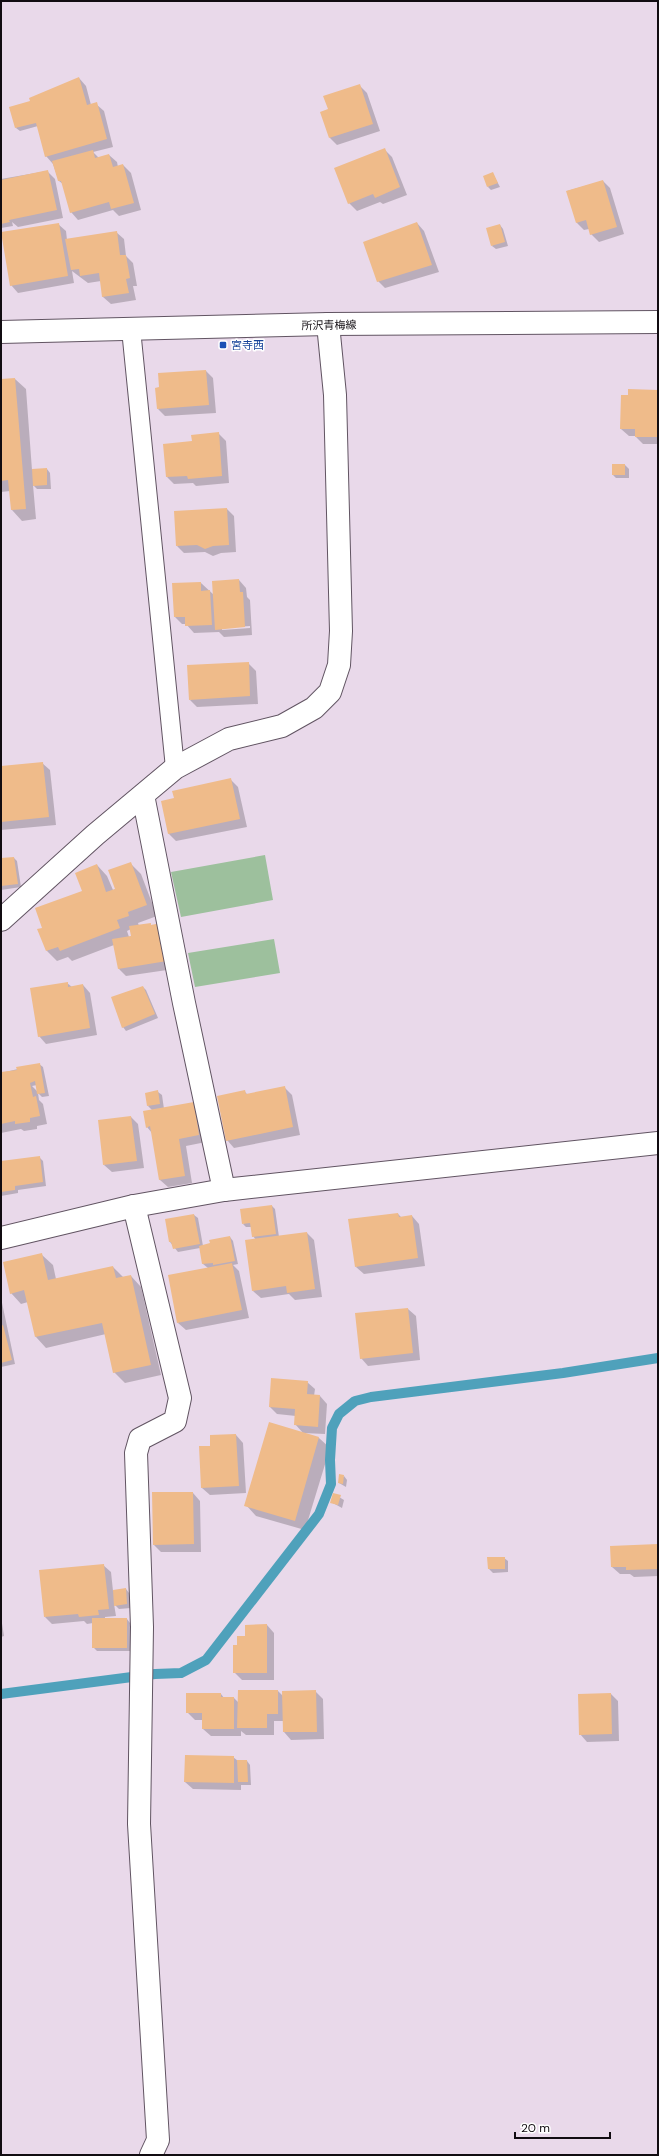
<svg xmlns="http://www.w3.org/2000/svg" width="659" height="2156" font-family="'DM Sans','Noto Sans JP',sans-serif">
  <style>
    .green { fill: #9dc09d }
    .shadow { fill: #0003; fill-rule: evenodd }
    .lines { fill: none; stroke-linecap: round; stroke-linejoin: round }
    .stream { stroke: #4fa1bb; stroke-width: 10 }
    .building { fill: #efbb8a }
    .service-casing { stroke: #615462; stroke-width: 20 }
    .minor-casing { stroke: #615462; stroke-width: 24 }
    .tertiary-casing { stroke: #615462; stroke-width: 24 }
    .secondary-casing { stroke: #615462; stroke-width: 24 }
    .service { stroke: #fff; stroke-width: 18 }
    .minor { stroke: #fff; stroke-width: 22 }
    .tertiary { stroke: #fff; stroke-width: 22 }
    .secondary { stroke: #fff; stroke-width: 22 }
    .transit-dot { fill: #1a4fb4; stroke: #fff; stroke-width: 1.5 }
    .labels { text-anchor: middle; stroke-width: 3; stroke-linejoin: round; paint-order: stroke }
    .street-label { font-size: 11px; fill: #110c11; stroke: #fff }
    .transit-label { font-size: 11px; fill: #164399; stroke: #fff; text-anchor: start }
  </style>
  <rect width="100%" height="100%" fill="#e9d9ea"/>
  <path class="green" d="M265,855L273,900L181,917L171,872Z
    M274,939L280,973L195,987L188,953Z"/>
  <path class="shadow" d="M79,78L86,86L91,105L96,104L104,111L113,147L93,152L99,158L109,155L117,162L118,167L123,165L131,173L141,210L119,216L113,210L78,220L71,212L63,184L59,181L53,164L46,156L38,126L20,131L16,128L30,102Z
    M359,85L367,93L380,131L337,145L330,138L329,110Z
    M385,150L392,157L407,195L383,204L380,202L357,211L349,203Z
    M47,171L55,179L63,218L18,227L12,222L13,226L1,228V179Z
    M493,174L500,187L491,190L488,187Z
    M603,181L610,188L624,234L599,242L591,234L589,229L584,230L577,223L567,191Z
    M417,223L424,231L439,272L385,288L378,281Z
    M58,224L66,231L67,240L116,232L124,239L126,256L133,263L137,286H133L136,300L111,304L103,297L101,281L88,283L72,271L74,283L18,293L11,285Z
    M500,225L503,229L508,246L496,249L492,246Z
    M206,371L213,378L216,413L165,416L158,409Z
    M15,379L26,389L32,470L47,469L50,473L51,489H37L33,485L36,519L22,521L12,510L10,491L1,492V380Z
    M629,390L658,391V444H643L635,436H629L621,429Z
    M218,433L226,441L229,483L196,486L193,483L174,484L167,477L193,442Z
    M625,465L629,469V478H616L613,475Z
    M227,509L234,516L236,552L221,553L213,556L205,552L184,553L177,546Z
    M239,580L246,588L247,597L250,600L252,635L224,637L219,632L194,633L186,624H182L175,617L173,584L201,583L214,595ZM250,626V628L222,630V628Z
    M248,663L256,671L258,704L197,707L190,700Z
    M42,763L50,770L56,825L1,830V767Z
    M230,779L238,787L247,827L176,841L169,834L175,799Z
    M14,858L17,861L21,887L1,890V859Z
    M130,863L141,874L157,916L138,923L139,926L174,969L126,976L119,969L114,945L72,961L68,957L57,961L47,951L43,928L83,891L97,865L107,876L113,890L116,889ZM131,929L132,936L129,937L127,931Z
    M67,983L72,987L83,985L90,993L97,1035L46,1044L39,1036Z
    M143,987L146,990L158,1018L126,1031L123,1027Z
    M39,1064L43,1067L49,1096L42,1097L38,1093L39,1100L43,1104L47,1124L37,1126V1129L24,1131L21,1129L1,1133V1073ZM37,1085L38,1092L32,1086Z
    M284,1087L292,1095L300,1135L234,1148L227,1140L245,1092L248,1095Z
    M158,1092L162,1095L164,1109L194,1104L201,1111L206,1142L186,1146L192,1183L168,1187L160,1180L152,1133L147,1127L153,1111L148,1106Z
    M131,1117L138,1124L144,1168L112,1172L104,1165Z
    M39,1157L43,1161L46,1186L18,1190V1193L1,1196V1162Z
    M272,1206L275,1209L279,1237L307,1233L314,1240L322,1297L295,1300L289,1294L261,1298L253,1291L256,1240L253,1236L251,1227H246L243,1224Z
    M398,1214L402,1218L412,1216L419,1224L425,1266L364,1274L356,1267Z
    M194,1215L198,1218L203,1246L230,1237L233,1241L238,1264L233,1265L239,1271L249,1318L186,1330L178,1323L208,1268L203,1264L200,1248L178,1252L170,1242Z
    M42,1255L53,1265L56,1279L113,1267L124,1278L131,1276L141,1287L161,1375L125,1383L114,1372L106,1334L46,1348L36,1337L28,1302L21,1304L11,1293Z
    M1,1298L15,1364L1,1367Z
    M408,1309L416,1316L420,1360L368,1366L361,1358L356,1314Z
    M307,1382L315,1389L314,1396H320L327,1404L325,1434L303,1433L295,1424L296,1416L277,1414L270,1407Z
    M270,1423L319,1438L330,1448L305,1530L256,1516L246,1505Z
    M236,1435L243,1443L246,1493L210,1495L202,1488L211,1447Z
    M344,1476L347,1480L346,1487L339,1483Z
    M193,1493L200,1501L201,1552H161L154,1545Z
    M334,1494L344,1500L342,1508L331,1502Z
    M658,1545V1576L634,1577L630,1574H620L612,1567Z
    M488,1558H504L508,1561V1572L493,1573L489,1569Z
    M103,1565L111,1572L113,1591L126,1589L129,1593L131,1608L119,1609L114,1604L116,1616L105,1617V1619H127L130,1623V1651H97L93,1647V1623L87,1624L84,1621L52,1624L45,1617Z
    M1,1617L4,1636L1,1637Z
    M267,1625L274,1633V1680H242L234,1672L238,1646L246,1637Z
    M278,1691L283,1696L315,1691L323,1699L324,1739L291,1740L284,1732V1721H274V1735H246L241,1731V1736H211L203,1729V1720H195L187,1712L221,1694L224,1698H234L239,1703Z
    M611,1694L618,1701L619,1741L587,1742L580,1734Z
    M233,1757L238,1761H247L250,1765L251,1785H241V1790L193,1789L185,1782Z"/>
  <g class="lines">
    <path class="stream" d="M1,1694L155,1674L181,1673L206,1660L319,1514L331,1484L330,1460L332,1428L339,1414L355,1401L371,1397L563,1373L658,1358"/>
  </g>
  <path class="building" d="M79,77L87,105L97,102L107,139L45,157L36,123L15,128L9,107L30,101L29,98Z
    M360,84L373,124L329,138L320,112L328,109L323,96Z
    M385,148L400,187L375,198L373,194L348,204L334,168Z
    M93,150L95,158L109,154L113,167L123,164L134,203L111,209L109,202L70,213L61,181H58L52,161Z
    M48,170L57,210L9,220L10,222L1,224V180Z
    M493,172L498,183L487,187L483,176Z
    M603,180L617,227L590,235L586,220L576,223L566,191Z
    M417,222L432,265L377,282L363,242Z
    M59,223L68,276L10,286L1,232Z
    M500,224L505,242L491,246L486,228Z
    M117,231L120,255H126L130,278L126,279L129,293L102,297L99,273L80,276L79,269L71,270L65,239Z
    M206,370L209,405L157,409L155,388L159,387L158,373Z
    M15,378L26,509L11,510L8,480L1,481V379Z
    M628,389L658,390L657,437H635V429H620L621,395H628Z
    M219,432L222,476L188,479L187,476L166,477L163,444L192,441L191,435Z
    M612,464H625V475H612Z
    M47,468V485L33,486L32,469Z
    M227,508L229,545L213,546L205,549L197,545L176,546L174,511Z
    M239,579L240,592H243L245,627L215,630L212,581Z
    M201,582V591L210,590L212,625L185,626V617H174L172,583Z
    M249,662L250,696L189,700L187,665Z
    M43,762L49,817L1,822V766Z
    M231,778L240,819L168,834L161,801L174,798L172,791Z
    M14,857L18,884L1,886V858Z
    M131,862L147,905L128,912L129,916L117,920L120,928L60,951L58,947L46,951L37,929L42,928L35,908L82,891L75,873L97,864L106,892L115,889L108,870Z
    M151,923V925L161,923L167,961L118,969L112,939L131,936L129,926Z
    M68,982V987L83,984L90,1028L38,1037L30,988Z
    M143,986L155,1014L122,1028L111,997Z
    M40,1063L45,1093L37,1094L35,1081L30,1083L33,1097L36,1096L40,1116L30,1118V1122L15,1124V1121L1,1124V1072L17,1070L16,1067Z
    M285,1086L293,1127L226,1141L217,1096L245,1090L246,1094Z
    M158,1090L160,1104L147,1106L145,1093Z
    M194,1102L199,1135L179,1139L185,1176L159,1180L150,1126L146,1128L143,1111Z
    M131,1116L137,1161L103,1165L98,1120Z
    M40,1156L43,1182L15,1186V1190L1,1192V1161Z
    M272,1205L276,1234L252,1237L250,1223L242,1224L240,1209Z
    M398,1213L399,1217L412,1215L418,1258L355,1267L348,1219Z
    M194,1214L200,1244L173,1249L171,1242H169L165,1219Z
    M307,1232L315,1289L287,1293L286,1286L252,1291L245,1240Z
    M230,1236L235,1261L213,1265V1263L202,1264L199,1246L210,1243L209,1240Z
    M42,1253L48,1280L113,1266L116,1278L131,1275L151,1365L113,1373L102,1323L35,1337L24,1290L10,1294L3,1262Z
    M232,1263L242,1310L177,1323L168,1275Z
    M408,1308L413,1353L360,1359L355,1313Z
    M3,1325L12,1360L1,1363V1326Z
    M271,1378L308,1381L307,1394L320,1395L318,1427L294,1425L295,1409L269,1407Z
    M269,1422L319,1437L295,1521L244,1506Z
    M236,1434L239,1486L201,1488L199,1446H210V1435Z
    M339,1474L344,1475L343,1484L338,1483Z
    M152,1492H193L194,1544L153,1545Z
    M333,1493L341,1495L338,1505L330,1503Z
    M658,1544V1569L626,1570V1567H611L610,1546Z
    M487,1557H505V1569H488Z
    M104,1564L109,1609L98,1610L99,1615L79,1617L78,1614L44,1617L39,1570Z
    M126,1588L127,1604L114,1606L113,1590Z
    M92,1618H127V1648H92Z
    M267,1624V1673H233V1645H237V1636H245V1625Z
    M238,1690H278V1714H267V1728H237Z
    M316,1690L317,1732H283L282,1691Z
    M186,1693H221V1697H234V1729H202V1713H186Z
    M611,1693L612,1734L579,1735L578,1694Z
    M185,1755L234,1756V1783L184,1782Z
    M237,1760H247L248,1782H238Z"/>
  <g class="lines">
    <g class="service-casing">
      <path id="service" d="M131,329L175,768"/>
    </g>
    <g class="minor-casing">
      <path id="minor" d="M143,795L184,1003L224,1190
        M1,920L95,835L175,768L229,739L282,726L314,708L330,692L339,665L341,631L335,395L328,324
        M134,1206L180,1398L175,1421L140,1439L136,1453L142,1627L139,1824L158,2140L151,2155"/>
    </g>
    <g class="tertiary-casing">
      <path id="tertiary" d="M1,1238L134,1206L224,1190L658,1143"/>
    </g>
    <g class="secondary-casing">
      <path id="secondary" d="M1,332L328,324L658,322"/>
    </g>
    <use href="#service" class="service"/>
    <use href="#minor" class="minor"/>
    <use href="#tertiary" class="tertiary"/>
    <use href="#secondary" class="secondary"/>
  </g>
  <rect class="transit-dot" x="219" y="341" width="8" height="8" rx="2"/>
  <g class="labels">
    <g class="street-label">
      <text transform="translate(329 325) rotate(-1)" y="4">所沢青梅線</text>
    </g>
    <g class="transit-label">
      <text x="231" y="349">宮寺西</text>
    </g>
  </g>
  <rect width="659" height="2156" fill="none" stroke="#110c11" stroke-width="4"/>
  <path d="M515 2132v6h95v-6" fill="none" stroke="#110c11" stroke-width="2"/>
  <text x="521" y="2132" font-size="12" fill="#110c11" stroke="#ffffff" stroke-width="3" paint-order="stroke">20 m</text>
</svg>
